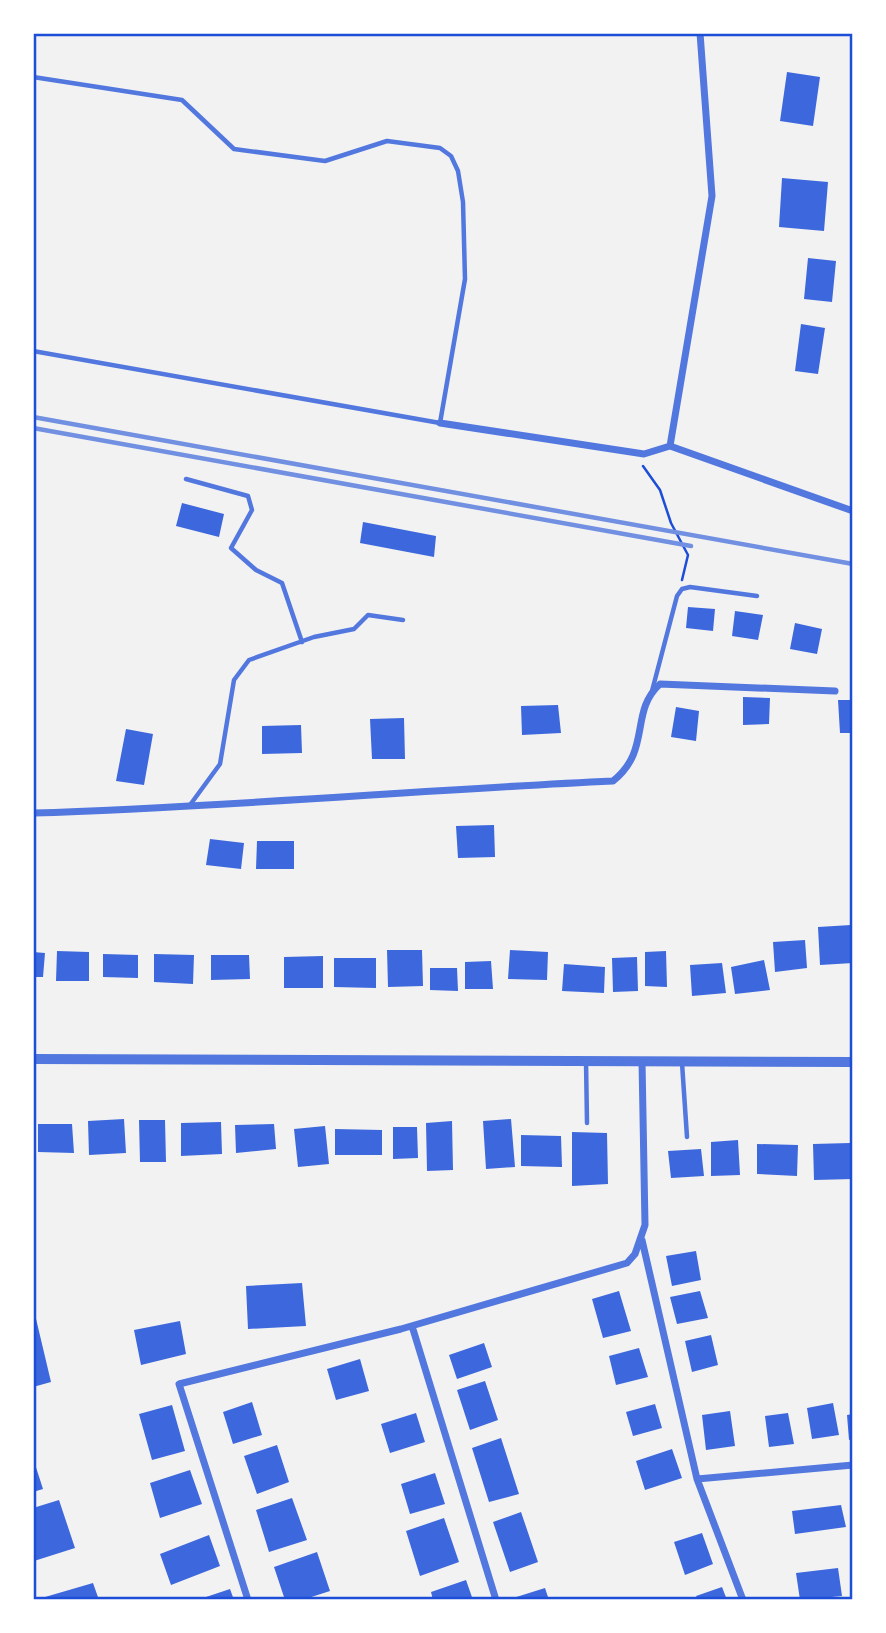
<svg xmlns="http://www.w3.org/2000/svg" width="886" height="1633" font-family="'PT Sans',sans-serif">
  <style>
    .building { fill: #3d67dc }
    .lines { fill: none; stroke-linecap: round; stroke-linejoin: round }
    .path { stroke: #1d4ed8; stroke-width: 2.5 }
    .service { stroke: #5277de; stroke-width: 4.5 }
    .minor { stroke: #5277de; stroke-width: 7 }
    .tertiary { stroke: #5277de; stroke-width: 10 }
    .rail { stroke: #7290e2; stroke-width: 4.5 }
    .neatline { fill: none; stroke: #1d4ed8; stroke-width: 2.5 }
  </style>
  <rect width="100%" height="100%" fill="#f2f2f2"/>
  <path class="building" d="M787,72L820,77L813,126L780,121Z
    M782,178L828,182L824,231L779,227Z
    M808,258L836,261L832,302L804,299Z
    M801,324L825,328L818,374L795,371Z
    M182,503L224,514L219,537L176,526Z
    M363,522L436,536L434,557L360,543Z
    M688,607L715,609L713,631L686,628Z
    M735,611L763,615L758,640L732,636Z
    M795,623L822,629L817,654L790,649Z
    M743,697L770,698L769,724L743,725Z
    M838,700H853V733H840Z
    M558,705L561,733L522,735L521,706Z
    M676,707L699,711L696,741L671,737Z
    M404,718L405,759H372L370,719Z
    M301,725L302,753L262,754V726Z
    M126,729L153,734L144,785L116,781Z
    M494,825L495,857L458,858L456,826Z
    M210,839L244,843L241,869L206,865Z
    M257,841H294V869H256Z
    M851,925L853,963L820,965L818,927Z
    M805,940L807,968L775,972L773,942Z
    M387,950H422L423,986L388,987Z
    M510,950L548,952L547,980L508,979Z
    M57,951L89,952V981H56Z
    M666,951L667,987L645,986V952Z
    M33,952L45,953L43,977H33Z
    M103,954L138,955V978L103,977Z
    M154,954L194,955L193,984L154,982Z
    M211,955H249L250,979L211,980Z
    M323,956V988H284V957Z
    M637,957L638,991L613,992L612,958Z
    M334,958H376V988L334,987Z
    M764,960L770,990L735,994L731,967Z
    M491,961L493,989H465V962Z
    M722,963L726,993L692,996L690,965Z
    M564,964L605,967L604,993L562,991Z
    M430,968H457L458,991L430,990Z
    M124,1119L126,1153L89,1155L88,1121Z
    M511,1119L515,1167L486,1169L483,1121Z
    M139,1120H165L166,1162H140Z
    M452,1121L453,1170L427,1171L426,1123Z
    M221,1122L222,1154L181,1156V1123Z
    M38,1124H72L74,1153L38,1152Z
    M274,1124L276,1149L236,1153L235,1125Z
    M325,1126L329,1164L298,1167L294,1129Z
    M393,1127H417L418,1158L393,1159Z
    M335,1129L382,1130V1155H335Z
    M572,1132L607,1133L608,1184L572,1186Z
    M521,1135L561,1136L562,1167L521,1166Z
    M738,1140L740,1175L711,1176V1142Z
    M850,1143L853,1179L814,1180L813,1144Z
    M757,1144L798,1145L797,1176L757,1174Z
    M701,1149L704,1176L671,1178L668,1151Z
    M696,1251L701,1280L672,1286L666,1256Z
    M302,1283L306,1326L248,1329L246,1286Z
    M619,1291L631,1331L603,1338L592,1299Z
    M700,1291L708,1318L677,1324L670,1297Z
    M33,1306L51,1382L33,1387Z
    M180,1321L186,1354L141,1365L134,1330Z
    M711,1335L718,1365L692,1372L685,1341Z
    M484,1343L492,1367L457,1379L449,1355Z
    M639,1348L648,1377L616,1385L609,1356Z
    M360,1359L369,1391L336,1400L327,1369Z
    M485,1381L498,1420L470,1430L457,1390Z
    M252,1402L262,1435L233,1444L223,1412Z
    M833,1403L839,1435L812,1439L807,1408Z
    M655,1404L662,1428L633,1436L626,1412Z
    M172,1405L185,1451L152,1460L139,1414Z
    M730,1411L735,1446L706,1450L702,1415Z
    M416,1413L425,1442L390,1453L381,1424Z
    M788,1413L794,1444L769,1447L765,1416Z
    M853,1414V1439L849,1440L847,1415Z
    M501,1438L519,1494L489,1502L472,1448Z
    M277,1445L289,1482L257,1494L244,1456Z
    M672,1449L682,1478L645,1490L636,1461Z
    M33,1458L43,1489L33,1492Z
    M190,1470L202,1504L160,1518L150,1483Z
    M435,1473L445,1504L410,1514L401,1484Z
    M292,1498L307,1540L269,1552L256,1510Z
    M59,1500L75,1548L34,1561L33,1508Z
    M841,1505L846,1527L795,1534L792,1511Z
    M521,1512L538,1562L510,1572L493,1522Z
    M444,1518L459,1562L420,1576L406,1531Z
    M702,1533L713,1564L685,1575L674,1542Z
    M209,1535L220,1566L171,1585L160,1554Z
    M317,1552L330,1591L302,1600H285L274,1567Z
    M838,1568L842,1596L800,1600L796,1573Z
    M466,1580L473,1600H433L431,1592Z
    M93,1583L99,1600H46L45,1597Z
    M722,1587L727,1600H698L696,1596Z
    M545,1588L549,1600H510V1599Z
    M230,1589L234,1600H200V1599Z"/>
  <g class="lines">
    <path class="path" d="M643,466L660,490L671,523L688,555L682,580"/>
    <path class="service" d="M33,77L182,100L234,149L325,161L387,141L440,148L451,156L458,171L463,202L465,279L440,423L33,351
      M186,479L248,496L252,510L231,548L256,570L282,583L302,642
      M652,691L677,596L682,589L690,587L757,596
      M190,805L220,764L234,680L249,660L314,637L354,629L368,615L403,620
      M586,1061L587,1123
      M682,1063L687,1137"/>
    <path class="minor" d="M440,423L644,454L670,446L853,511
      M670,446L712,196L700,33
      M33,813C226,807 419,790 613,781C652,750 629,712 660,684L835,691
      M642,1240L697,1479L743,1600
      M412,1326L496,1600
      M697,1479L853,1465
      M248,1600L179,1384L401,1329L627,1263L635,1254L645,1225L642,1061"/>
    <path class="tertiary" d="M33,1059L853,1062"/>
    <path class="rail" d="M33,417L853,564
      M33,428L691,546"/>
  </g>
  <rect width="886" height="1633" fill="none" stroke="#ffffff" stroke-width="70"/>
  <rect x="35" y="35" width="816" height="1563" class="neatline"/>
</svg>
